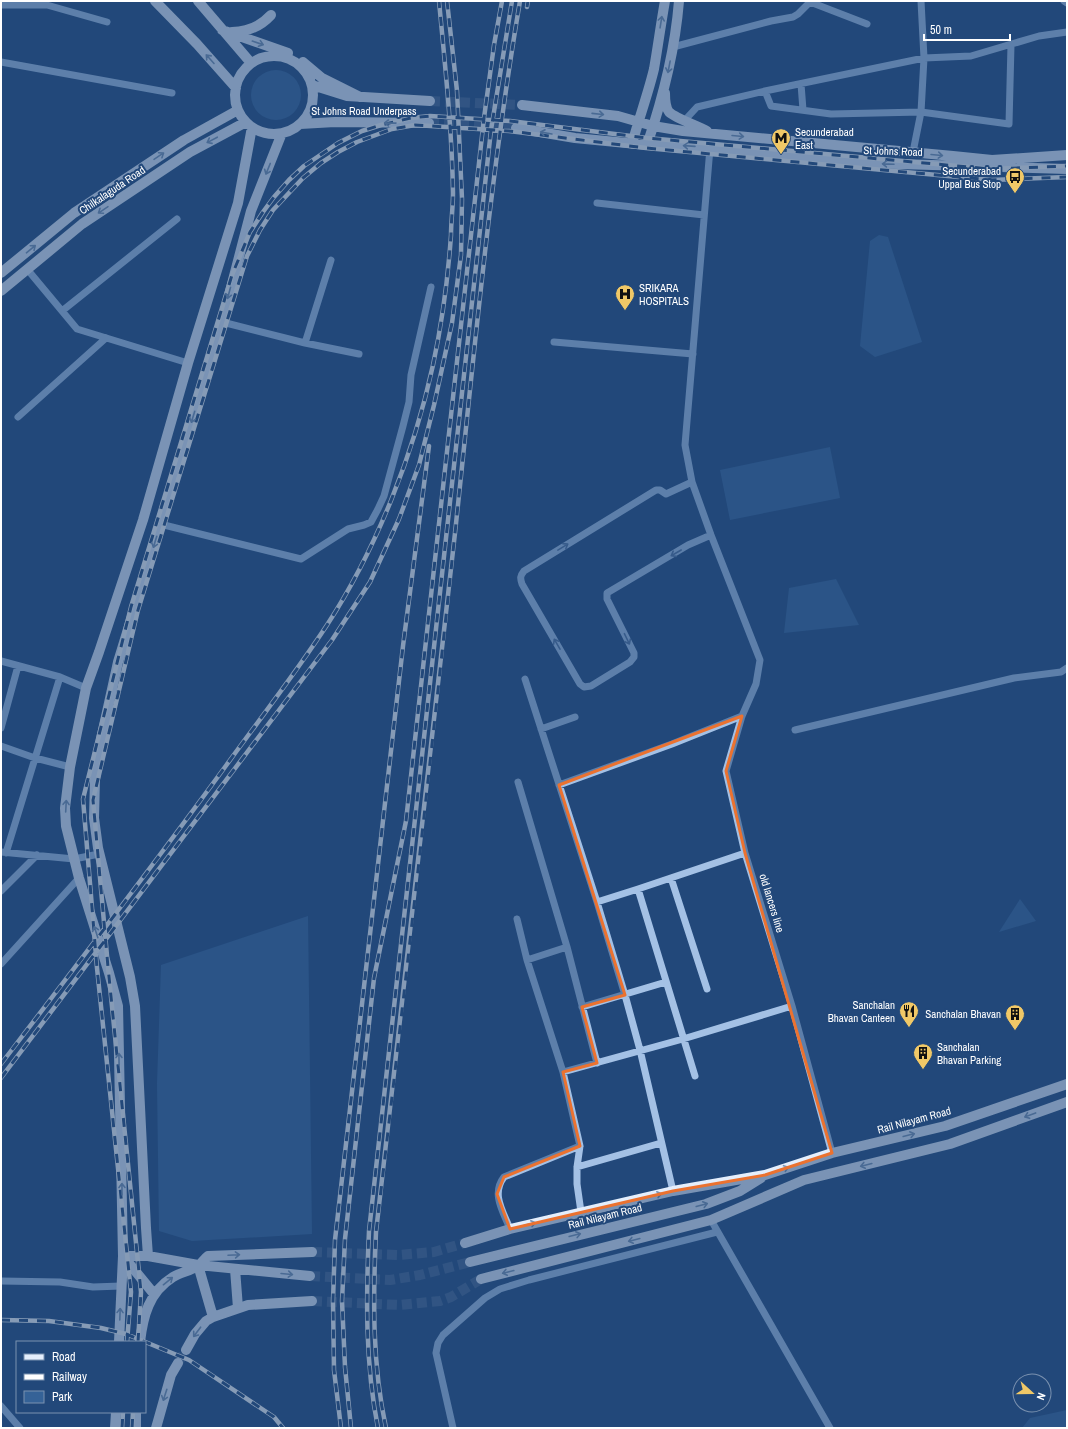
<svg xmlns="http://www.w3.org/2000/svg" width="1068" height="1429" font-family="'Archivo Narrow',sans-serif">
  <style>
    .green { fill: #356297 }
    .lines { fill: none; stroke-linecap: round; stroke-linejoin: round }
    .major-tunnel { stroke: #43638e; stroke-width: 10; stroke-dasharray: 10 5; stroke-linecap: butt }
    .minor { stroke: #a4c1e5; stroke-width: 7 }
    .major { stroke: #e4eefc; stroke-width: 10 }
    .rail-casing { stroke: #fff; stroke-width: 4.5 }
    .rail { stroke: #22487a; stroke-width: 3; stroke-dasharray: 9; stroke-linecap: butt }
    .oneway { stroke: #7993b4 }
    .oneway2 { stroke: #50729f }
    .marked { fill: none; stroke: #eb7230; stroke-width: 3; stroke-linejoin: round }
    .labels { text-anchor: middle; stroke-width: 4; stroke-linejoin: round; paint-order: stroke }
    .street-label { font-size: 11px; fill: #fff; stroke: #22487a }
    .poi-label { font-size: 11px; fill: #fff; stroke: #22487a; text-anchor: start }
  </style>
  <rect width="100%" height="100%" fill="#22487a"/>
  <path class="green" d="M251 95a25 25 0 1 1 50 0a25 25 0 1 1-50 0Z
    M879,235L888,237L922,342L875,357L860,346L870,241Z
    M830,447L840,498L730,520L720,470Z
    M836,579L859,625L784,633L789,588Z
    M1020,899L1036,921L999,932Z
    M308,916L312,1234L192,1241L159,1231L157,1084L161,965Z
    M1067,1410V1428H1022L1030,1418Z"/>
  <g class="lines">
    <path class="major-tunnel" d="M430,101L522,105
      M429,123L516,128
      M312,1252L398,1255L434,1252L465,1243
      M310,1276L390,1280L420,1275L470,1262
      M312,1301L400,1305L440,1301L451,1297L481,1279
      M178,1363L186,1350"/>
    <path class="minor" d="M1064,1L1067,3
      M810,2L867,24
      M1,5H47L107,22
      M673,47L771,21L793,17L798,14L811,1
      M1,62L172,93
      M801,84L803,110
      M765,91L771,106L831,114L921,112L1009,124L1011,45
      M685,120L697,107L765,91L924,58L971,56L1039,36L1067,32
      M710,148L685,445L692,482L711,535L760,660L756,684L742,716L726,771L745,853L792,1006L832,1153
      M913,152L921,112L924,58L921,1
      M597,203L704,215
      M27,269L77,329L188,363
      M62,311L177,219
      M222,322L305,343L359,354
      M554,342L693,354
      M305,343L331,260
      M18,417L106,338
      M692,482L666,494L660,490H656L524,571C520,576 520,578 522,584L580,684L584,687L591,686L630,662L634,657V653L607,599V593L688,545L711,535
      M160,524L301,559L348,529L364,525L371,522L378,509L384,496L403,426L409,402L411,375L431,287
      M1,661L60,677L86,688
      M525,679L597,902L625,995L640,1050L673,1191
      M1,728L18,666
      M541,729L575,717
      M795,730L1014,678L1061,672L1067,668
      M1,746L35,758L70,767
      M518,782L567,947
      M559,785L672,744L742,716
      M1,852L74,859L99,854
      M6,853L60,677
      M671,878L707,989
      M638,889L695,1076
      M1,891L37,855
      M597,902L638,889L745,853
      M517,919L527,960L563,1072L580,1146L577,1167V1184L581,1212
      M527,960L567,947L597,1063
      M1,964L79,878
      M582,1007L666,982
      M563,1072L683,1039L792,1006
      M577,1167L661,1143
      M711,1220L830,1428
      M510,1229C503,1211 491,1194 504,1177L580,1146
      M1,1281L60,1282L93,1287L121,1286
      M1,1406L20,1428
      M453,1428L436,1353L438,1343L443,1335L485,1298L500,1289L529,1280L717,1232"/>
    <path class="major" d="M155,1L197,44L236,88
      M198,1L251,63
      M222,30L288,53
      M232,32C248,32 260,27 271,15
      M235 95a39 39 0 1 1 78 0a39 39 0 1 1-78 0Z
      M303,62L322,78L360,97
      M312,85L347,96L430,101
      M665,93C665,99 665,107 669,112C675,118 698,126 707,131
      M522,105L618,116L653,126L683,131L953,156L992,160L1067,155
      M300,124L335,122L429,123
      M516,128L575,138L647,145L710,148L864,163L1067,169
      M632,144C639,118 648,94 654,69C658,46 661,23 665,1
      M647,145C663,98 675,51 679,1
      M1,273L74,213L184,140L238,110
      M1,291L82,224L190,152L246,122
      M465,1243L510,1229L673,1191L765,1175L832,1153L945,1126L1067,1084
      M123,1256H148L198,1265L310,1276
      M123,1256L154,1294
      M148,1256L146,1228L135,1006L130,977L98,848L94,818L95,779L101,739L118,662L222,322L251,211L282,133
      M470,1262L706,1204L740,1191L761,1178
      M198,1265L213,1317
      M235,1269L238,1308
      M481,1279L711,1220L804,1180L950,1144L1067,1102
      M119,1342L123,1256L118,1006L109,973L79,878L66,826L65,808L70,767L86,688L99,652L143,520L188,363L238,203L252,127
      M140,1342C143,1316 149,1292 173,1277C181,1272 191,1271 199,1265C202,1263 204,1259 208,1256L312,1252
      M186,1350L195,1334L206,1321L213,1317L248,1305L312,1301
      M115,1428L116,1412
      M136,1428V1412
      M156,1428L171,1375L178,1363"/>
    <g class="rail-casing">
      <path id="rail" d="M527,7L528,1
        M1,1064C76,966 152,867 225,767C259,720 295,674 327,625C376,550 414,453 433,365C442,323 448,278 451,235C451,221 453,207 453,193C452,129 445,65 439,1
        M1,1078L332,640L370,582L399,519L419,465L434,405L452,323L461,255L462,199L457,91L447,1
        M1,1320L49,1321L101,1328L126,1334L189,1360L274,1417L283,1428
        M127,1342L131,1292L97,968L83,799L131,607L232,275L250,232L263,212L274,197L289,180L304,166L338,143L362,131L381,125L411,118L430,116L510,121L647,138L991,169L1067,166
        M138,1342L141,1292L108,967L93,800L138,610L247,256L260,230L273,210L303,178L321,163L338,152L357,142L392,129L415,125L509,131L646,148L991,180L1067,177
        M122,1428L123,1412
        M132,1428L133,1412
        M341,1428L334,1370L333,1301L335,1240L403,646L429,446
        M351,1428L345,1367L342,1301L345,1239L374,978L406,821L484,118L494,45L502,1
        M378,1428C365,1363 366,1297 369,1231L418,792L491,130L512,1
        M386,1428C372,1364 373,1298 376,1232C404,999 430,766 455,533C474,355 490,177 520,1"/>
    </g>
    <use href="#rail" class="rail"/>
  </g>
  <defs><path id="oneway-shaft" d="M-6 0H5M1.5-3L5.5 0L1.5 3" fill="none" stroke-width="1.6" stroke-linecap="round" stroke-linejoin="round"/></defs>
  <g class="oneway">
    <use href="#oneway-shaft" transform="translate(661 22) rotate(-81)"/>
    <use href="#oneway-shaft" transform="translate(258 43) rotate(19)"/>
    <use href="#oneway-shaft" transform="translate(210 59) rotate(-132)"/>
    <use href="#oneway-shaft" transform="translate(669 67) rotate(101)"/>
    <use href="#oneway-shaft" transform="translate(598 114) rotate(6)"/>
    <use href="#oneway-shaft" transform="translate(390 123) rotate(-179)"/>
    <use href="#oneway-shaft" transform="translate(546 133) rotate(-170)"/>
    <use href="#oneway-shaft" transform="translate(738 136) rotate(5)"/>
    <use href="#oneway-shaft" transform="translate(212 140) rotate(152)"/>
    <use href="#oneway-shaft" transform="translate(689 146) rotate(-176)"/>
    <use href="#oneway-shaft" transform="translate(937 155) rotate(5)"/>
    <use href="#oneway-shaft" transform="translate(159 156) rotate(-34)"/>
    <use href="#oneway-shaft" transform="translate(888 164) rotate(-178)"/>
    <use href="#oneway-shaft" transform="translate(268 169) rotate(112)"/>
    <use href="#oneway-shaft" transform="translate(103 210) rotate(146)"/>
    <use href="#oneway-shaft" transform="translate(31 249) rotate(-40)"/>
    <use href="#oneway-shaft" transform="translate(229 293) rotate(105)"/>
    <use href="#oneway-shaft" transform="translate(193 417) rotate(107)"/>
    <use href="#oneway-shaft" transform="translate(155 542) rotate(107)"/>
    <use href="#oneway-shaft" transform="translate(66 806) rotate(-87)"/>
    <use href="#oneway-shaft" transform="translate(96 932) rotate(-108)"/>
    <use href="#oneway-shaft" transform="translate(119 1059) rotate(-91)"/>
    <use href="#oneway-shaft" transform="translate(1030 1115) rotate(160)"/>
    <use href="#oneway-shaft" transform="translate(909 1135) rotate(-14)"/>
    <use href="#oneway-shaft" transform="translate(866 1165) rotate(166)"/>
    <use href="#oneway-shaft" transform="translate(783 1169) rotate(-18)"/>
    <use href="#oneway-shaft" transform="translate(122 1189) rotate(-91)"/>
    <use href="#oneway-shaft" transform="translate(656 1195) rotate(-13)"/>
    <use href="#oneway-shaft" transform="translate(702 1205) rotate(-15)"/>
    <use href="#oneway-shaft" transform="translate(530 1224) rotate(-13)"/>
    <use href="#oneway-shaft" transform="translate(575 1235) rotate(-14)"/>
    <use href="#oneway-shaft" transform="translate(634 1240) rotate(166)"/>
    <use href="#oneway-shaft" transform="translate(234 1255) rotate(-3)"/>
    <use href="#oneway-shaft" transform="translate(508 1272) rotate(166)"/>
    <use href="#oneway-shaft" transform="translate(287 1274) rotate(5)"/>
    <use href="#oneway-shaft" transform="translate(168 1281) rotate(-39)"/>
    <use href="#oneway-shaft" transform="translate(120 1314) rotate(-88)"/>
    <use href="#oneway-shaft" transform="translate(197 1332) rotate(127)"/>
    <use href="#oneway-shaft" transform="translate(165 1395) rotate(108)"/>
  </g>
  <g class="oneway2">
    <use href="#oneway-shaft" transform="translate(563 547) rotate(-31)"/>
    <use href="#oneway-shaft" transform="translate(676 553) rotate(150)"/>
    <use href="#oneway-shaft" transform="translate(627 639) rotate(64)"/>
    <use href="#oneway-shaft" transform="translate(557 644) rotate(-120)"/>
  </g>
  <path d="M0 0H1068V1429H0ZM742,716L726,771L745,853L832,1153L765,1175L673,1191L510,1229L497,1194L504,1177L580,1146L563,1072L597,1063L582,1007L625,995L559,785Z" fill="#22487a" fill-opacity=".55" fill-rule="evenodd"/>
  <path class="marked" d="M742,716L726,771L745,853L832,1153L765,1175L673,1191L510,1229L497,1194L504,1177L580,1146L563,1072L597,1063L582,1007L625,995L559,785Z"/>
  <defs>
    <g id="metro-pin" transform="scale(1)"><path d="M0 17L-7.5 6A9.5 9.5 0 1 1 7.5 6Z" fill="#f0c867" stroke="#22487a"/><path d="M-5.5 5V-5H-3L0 0L3-5H5.5V5H3V-.5L0 4L-3-.5V5Z" fill="#111"/></g>
    <g id="bus-pin" transform="scale(1)"><path d="M0 17L-7.5 6A9.5 9.5 0 1 1 7.5 6Z" fill="#f0c867" stroke="#22487a"/><path d="M-5-6H5V4H4V6H2V4H-2V6H-4V4H-5ZM-3.5-4V0h7V-4ZM-3.5 1.2v1.5H-2V1.2ZM2 1.2v1.5H3.5V1.2Z" fill="#111"/></g>
    <g id="hospital-pin" transform="scale(1)"><path d="M0 17L-7.5 6A9.5 9.5 0 1 1 7.5 6Z" fill="#f0c867" stroke="#22487a"/><path d="M-5-5h3v3.5h4V-5h3V5h-3V1.5h-4V5h-3Z" fill="#111"/></g>
    <g id="restaurant-pin" transform="scale(1)"><path d="M0 17L-7.5 6A9.5 9.5 0 1 1 7.5 6Z" fill="#f0c867" stroke="#22487a"/><path d="M-5-6h1v4h1v-4h1v4h1v-4h1v5L-1.5 .5V6h-2V.5L-5-1ZM5-6V6H3V1.5H1.5Q1.5-4 5-6Z" fill="#111"/></g>
    <g id="building-pin" transform="scale(1)"><path d="M0 17L-7.5 6A9.5 9.5 0 1 1 7.5 6Z" fill="#f0c867" stroke="#22487a"/><path d="M-4-6H4V6H1V3H-1V6H-4ZM-2.5-4.3h1.7v1.8h-1.7ZM.8-4.3h1.7v1.8H.8ZM-2.5-1h1.7V.8h-1.7ZM.8-1h1.7V.8H.8Z" fill="#111"/></g>
  </defs>
  <g fill-rule="evenodd">
    <use href="#metro-pin" x="781" y="138"/>
    <use href="#bus-pin" x="1015" y="177"/>
    <use href="#hospital-pin" x="625" y="294"/>
    <use href="#restaurant-pin" x="909" y="1011"/>
    <use href="#building-pin" x="1015" y="1014"/>
    <use href="#building-pin" x="923" y="1053"/>
  </g>
  <g class="labels">
    <g class="street-label">
      <text x="364" y="115">St Johns Road Underpass</text>
      <text transform="translate(893 151) rotate(2)" y="4">St Johns Road</text>
      <text transform="translate(112 190) rotate(-34)" y="4">Chilkalaguda Road</text>
      <text transform="translate(772 903) rotate(73)" y="4">old lancers line</text>
      <text transform="translate(914 1120) rotate(-15)" y="4">Rail Nilayam Road</text>
      <text transform="translate(605 1216) rotate(-14)" y="4">Rail Nilayam Road</text>
    </g>
    <g class="poi-label">
      <text x="795" y="136">Secunderabad<tspan x="795" dy="13">East</tspan></text>
      <text x="1001" y="175" text-anchor="end">Secunderabad<tspan x="1001" dy="13">Uppal Bus Stop</tspan></text>
      <text x="639" y="292">SRIKARA<tspan x="639" dy="13">HOSPITALS</tspan></text>
      <text x="895" y="1009" text-anchor="end">Sanchalan<tspan x="895" dy="13">Bhavan Canteen</tspan></text>
      <text x="1001" y="1018" text-anchor="end">Sanchalan Bhavan</text>
      <text x="937" y="1051">Sanchalan<tspan x="937" dy="13">Bhavan Parking</tspan></text>
    </g>
  </g>
  <rect width="1068" height="1429" fill="none" stroke="#ffffff" stroke-width="4"/>
  <rect x="16" y="1341" width="130" height="72" fill="#22487a" stroke="#7a91af"/>
  <rect x="24" y="1354" width="20" height="6" fill="#e4eefc" stroke="#7a91af"/>
  <text x="52" y="1361" font-size="12" fill="#ffffff">Road</text>
  <rect x="24" y="1374" width="20" height="6" fill="#ffffff" stroke="#7a91af"/>
  <text x="52" y="1381" font-size="12" fill="#ffffff">Railway</text>
  <rect x="24" y="1391" width="20" height="12" fill="#356297" stroke="#7a91af"/>
  <text x="52" y="1401" font-size="12" fill="#ffffff">Park</text>
  <g transform="translate(1032 1393) rotate(111)"><circle r="19" fill="#22487a" stroke="#7a91af"/>
  <path d="M0-3L7 15L0 10L-7 15Z" fill="#f0c867"/>
  <text y="-6" font-size="11" font-weight="bold" text-anchor="middle" fill="#ffffff">N</text>
  </g>
  <path d="M924 34v6h86v-6" fill="none" stroke="#ffffff" stroke-width="2"/>
  <text x="930" y="34" font-size="12" fill="#ffffff" stroke="#22487a" stroke-width="3" paint-order="stroke">50 m</text>
</svg>
